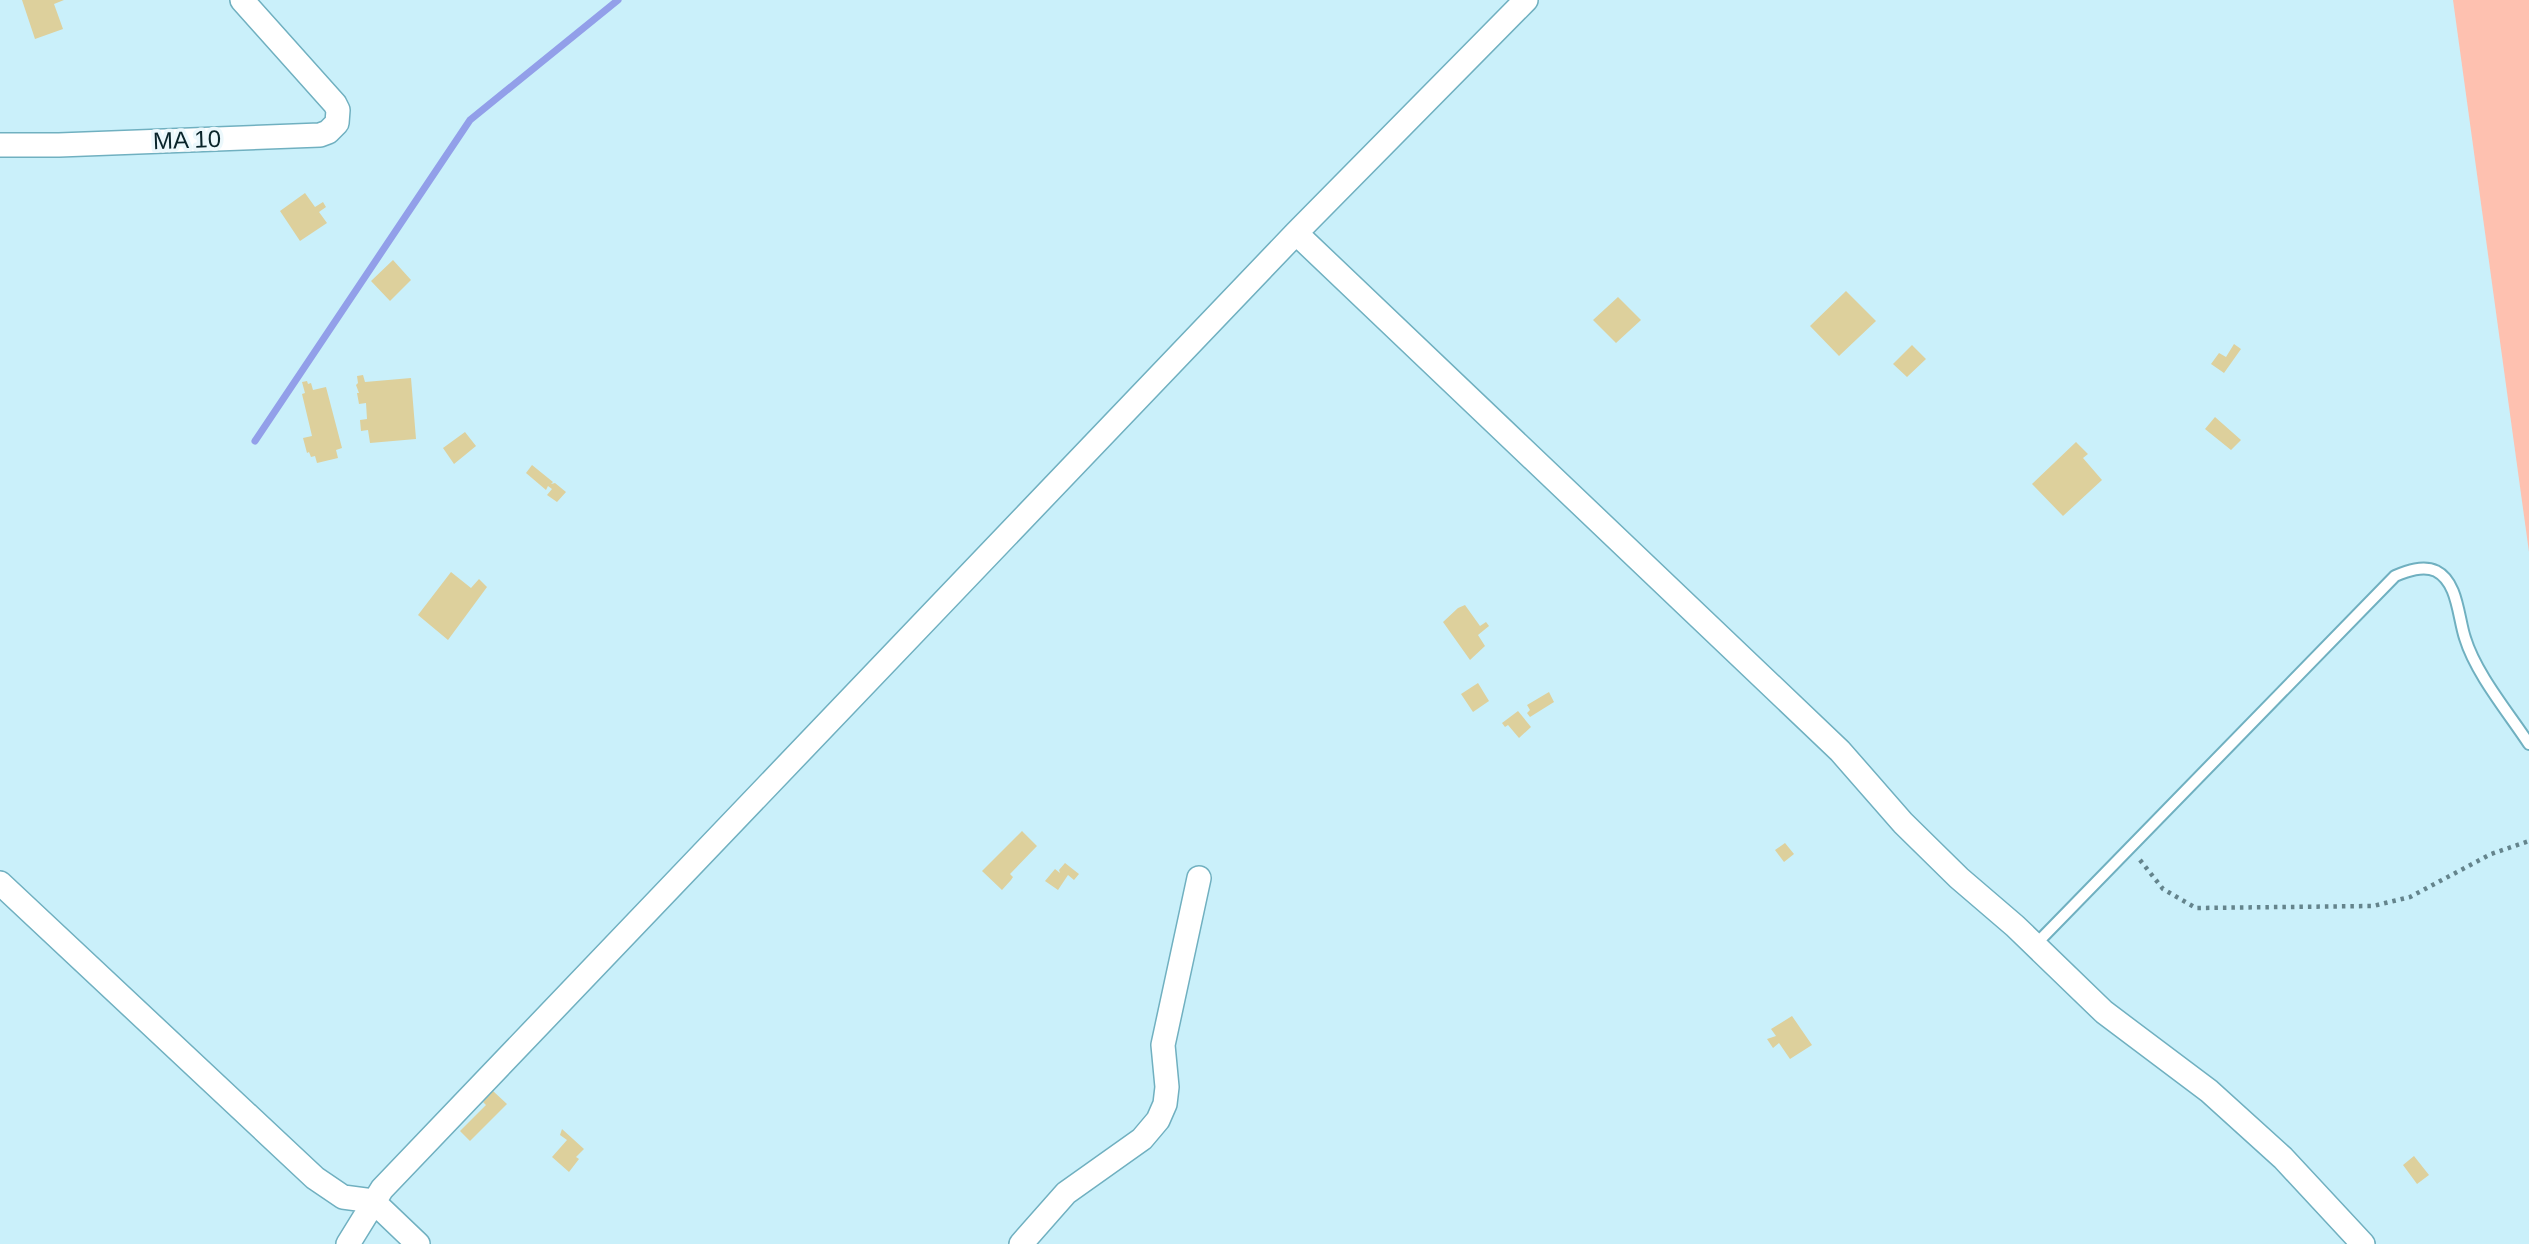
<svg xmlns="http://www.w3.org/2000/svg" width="2529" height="1244" font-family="Helvetica,sans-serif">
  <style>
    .green { fill: #fec1b0 }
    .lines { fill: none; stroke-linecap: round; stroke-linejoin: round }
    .stream { stroke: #929fe9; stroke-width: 7 }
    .building { fill: #ddd09c }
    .lane-casing { stroke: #70b0c0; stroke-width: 14 }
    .street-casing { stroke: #70b0c0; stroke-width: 26 }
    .path { stroke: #64848c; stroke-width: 4.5; stroke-dasharray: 3.5 5; stroke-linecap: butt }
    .lane { stroke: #fff; stroke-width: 10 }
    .street { stroke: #fff; stroke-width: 23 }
    .labels { text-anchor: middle; stroke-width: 7; stroke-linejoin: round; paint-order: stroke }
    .street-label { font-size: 24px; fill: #09242a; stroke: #ecf8fc }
  </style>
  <rect width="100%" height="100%" fill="#caf0fa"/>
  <path class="green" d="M2453,0H2529V552Z"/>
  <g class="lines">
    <path class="stream" d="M255,441L470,120L618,0"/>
  </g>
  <path class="building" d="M22,0H64L54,4L63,29L35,39Z
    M305,193L315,207L323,202L326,207L319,212L327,223L300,241L280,211Z
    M393,260L411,280L390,301L371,281Z
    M1846,291L1876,321L1839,356L1810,326Z
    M1618,297L1641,320L1616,343L1593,320Z
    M2234,344L2241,349L2224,373L2211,364L2219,353L2226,357Z
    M1912,345L1926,359L1907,377L1893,364Z
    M363,375L365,382L411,378L416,439L370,443L368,430L361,431L360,420L367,419L366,403L359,404L357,393H359L356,385L358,383L357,376Z
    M307,381L308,384L311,383L313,390L326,387L342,448L336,450L338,458L317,463L315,456L311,457L309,452L307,453L303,438L312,436L302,394L305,393L302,382Z
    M2215,417L2241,440L2231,450L2205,429Z
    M465,432L476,446L454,464L443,448Z
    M2076,442L2088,454L2083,458L2102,480L2063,516L2032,484Z
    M532,465L553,482L551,484L555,483L566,492L557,502L547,495L552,489L548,486L546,490L526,473Z
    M451,572L471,588L479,579L487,587L448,640L418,615Z
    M1465,605L1480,626L1486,622L1489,626L1478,635L1485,646L1470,660L1443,622L1458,608Z
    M1478,683L1489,701L1473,712L1461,694Z
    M1549,692L1554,702L1530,717L1527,713L1530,710L1527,705Z
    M1518,711L1531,727L1519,738L1508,725L1505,727L1502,723Z
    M1022,831L1037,846L1010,874L1013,877L1011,880L1002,890L982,871Z
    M1785,843L1794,854L1784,862L1775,850Z
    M1065,863L1079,874L1074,880L1068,875L1058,890L1045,881L1055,869L1060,873L1059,870Z
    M1792,1016L1812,1045L1790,1059L1779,1043L1773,1048L1767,1039L1776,1036L1771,1029Z
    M493,1091L507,1104L470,1141L460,1131L486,1105L483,1102Z
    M562,1129L584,1149L576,1157L579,1159L569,1172L552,1157L567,1140L560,1135Z
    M2414,1156L2429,1175L2417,1184L2403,1165Z"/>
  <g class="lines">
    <g class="lane-casing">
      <path id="lane" d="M2035,945L2395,576C2407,571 2423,565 2436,571C2458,582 2458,617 2465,638C2476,674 2508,712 2529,744"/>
    </g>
    <g class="street-casing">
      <path id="street" d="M0,145H59L320,135L328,132L337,123L338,110L335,104L242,0
        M1296,233L1840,751L1903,823L1959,878L2015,926L2104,1012L2209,1091L2283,1158L2363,1244
        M0,883L315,1178L343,1197L373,1201L418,1244
        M348,1244L382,1189L1296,233L1526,0
        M1021,1244L1066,1193L1142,1139L1158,1120L1165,1104L1167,1087L1163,1045L1199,878"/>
    </g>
    <path class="path" d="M2140,860L2163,889L2196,908L2373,906L2410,897L2491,854L2529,841"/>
    <use href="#lane" class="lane"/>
    <use href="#street" class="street"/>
  </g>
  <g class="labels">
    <g class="street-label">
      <text transform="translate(187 140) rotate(-2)" y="8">MA 10</text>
    </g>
  </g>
</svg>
